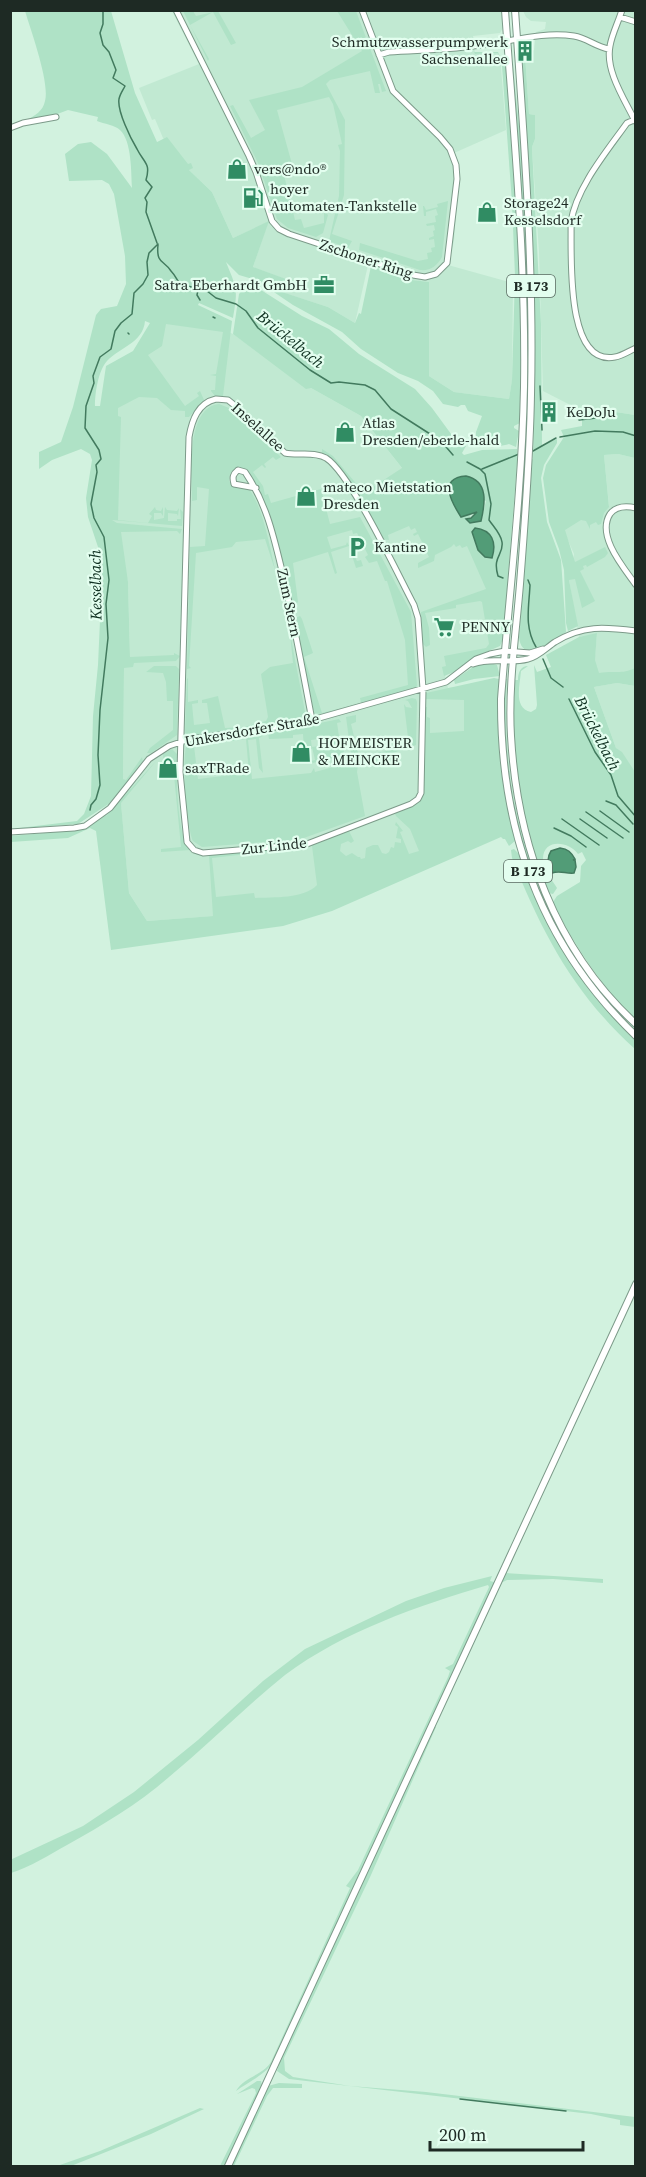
<svg xmlns="http://www.w3.org/2000/svg" width="646" height="2177" font-family="'Source Serif 4',serif">
  <style>
    .built { fill: #c1e9d2 }
    .green { fill: #afe2c6; fill-rule: evenodd }
    .water { fill: #529c77; stroke: #427a5e; stroke-width: 1.5 }
    .lines { fill: none; stroke-linecap: round; stroke-linejoin: round }
    .stream { stroke: #427a5e; stroke-width: 1.5 }
    .minor-casing { stroke: #7c9a89; stroke-width: 7 }
    .major-casing { stroke: #7c9a89; stroke-width: 8 }
    .minor { stroke: #fff; stroke-width: 5 }
    .major { stroke: #fff; stroke-width: 6 }
    .labels { text-anchor: middle; stroke-width: 4.5; stroke-linejoin: round; paint-order: stroke }
    .shield { fill: #e3feef; stroke: #596a61; stroke-width: 1.5 }
    .shield-label { font-size: 14px; font-weight: bold; fill: #1e2a24 }
    .poi-label { font-size: 15px; fill: #1e2a24; stroke: #e3feef; text-anchor: start }
    .street-label { font-size: 15px; fill: #1e2a24; stroke: #e3feef }
    .water-label { font-size: 16px; font-style: italic; fill: #0f3121; stroke: #e3feef }
  </style>
  <rect width="100%" height="100%" fill="#d2f2df"/>
  <path class="built" d="M172,11H501L503,28L500,33L473,36L475,54L497,53L500,55L506,130L454,153L458,184L454,241L448,265L513,283L512,381L509,399L454,392L429,376V282L412,280L368,265L355,323L328,307L281,292L285,279L253,267L268,222L233,238L212,192L189,170L163,138L155,119L152,120L139,88L199,64Z
    M523,11H635V415L603,410L584,412L543,391L539,252L532,147L535,139V115L529,114L525,55L534,50L536,32L545,29L546,22L531,21L526,17Z
    M165,322L224,330L233,334L311,388L361,416L409,477L418,469L485,569L500,640L445,676L448,688L474,685L472,735L421,852L326,890L214,916L147,921L129,893L121,804L106,818L102,809L110,803L127,782L123,779L124,657L130,656L128,582L112,521V419L146,353Z
    M618,454L635,458V681L593,679L597,634L579,637L569,580L574,554L559,520L609,506L604,455Z
    M617,683L635,686V776L616,748L594,687Z"/>
  <path class="green" d="M25,11H111L135,93L157,142L167,137L188,164L191,163L193,168L189,170L212,192L233,238L269,221L253,267L286,279L282,292L328,307L355,323L359,313L361,314L371,266L412,280L429,282V376L454,392L509,399L512,380L515,276L512,203L502,66L500,55L497,53L475,54L474,52H498L503,64L506,65C515,185 524,303 520,423L514,426V428L519,431L516,447L509,444C497,448 486,445 476,437V432L482,416L468,411L465,405H461L458,407L443,404L433,391L418,381L398,373L361,349L342,332L293,305L256,280L239,275L226,262C237,289 238,289 233,318L199,303L198,305L232,321L223,396H215L211,391V390H215L216,376L210,375L216,374L223,332L166,324L162,346L148,355L185,406L199,396L197,393L200,391L204,400L189,417H185V411L171,410L157,398L139,397L118,408V416L121,417L118,520L148,523L152,516L149,514L155,507L156,510L161,511L163,507V516L161,513H154V520L164,518L165,507L167,510L177,511L179,508L178,516L177,514L168,513V521H177V519H181L180,509L183,512L182,526L112,520L117,523L182,529L180,534L177,531L121,532L128,582L130,657L174,655V653L180,656L176,661L134,663L133,667L124,668L123,779L126,780L142,757L143,762L110,803L78,824L11,829L77,821L84,814L91,796L93,716L98,665L102,576L98,547L88,517L86,498L92,460L90,454L81,449L52,460L39,469V452L61,442L73,407L96,315L101,309L117,306L126,284L125,256L114,194L109,184L102,180L69,181L65,154L78,144L91,142L107,154L132,188C131,173 132,141 120,130C115,125 104,124 97,121L98,117L68,110L52,116L26,120C35,116 43,111 45,101C50,83 31,31 25,11ZM145,321L150,323L133,351L106,366L100,406H95C95,393 98,371 107,361C120,347 143,343 145,321Z
    M183,11H193L196,16L218,11L236,43L231,45L213,12L190,25L209,59L208,61Z
    M337,11H356L386,91L382,92L380,84H378L380,93H375L370,71L330,80L326,84L345,120L344,195L332,234L352,241L348,248L329,241L339,196L340,151L338,145L342,144L333,104L329,97L277,110L292,164L284,175L295,220L301,219L304,228L324,223V211L328,215L323,233L316,237L288,228L277,219L258,163L230,106L233,105L251,138L265,130L249,100L302,87L362,51Z
    M525,55L529,114L535,115V139L532,147L541,324L542,445L557,439V443L544,465L541,478L547,522L561,560L566,632C552,641 522,666 519,637L531,460L533,459L535,365L534,285L529,177L521,64L524,63Z
    M512,64H513C515,92 519,119 521,147C530,244 530,343 526,441H524L527,346L525,259Z
    M448,201L442,257C437,266 430,271 420,270L359,250L360,243L418,261L428,259L427,253L432,252L431,248L435,247L434,239L429,240V238L434,236L433,231L435,230L434,225L427,226L426,224L436,222L435,216L438,215L436,209L426,212V216H424L423,206H424L426,210L438,207L437,204Z
    M247,285L261,290L302,316L329,329L359,354L415,389L432,408L454,438L466,446L462,453L464,455L482,450L517,449V464L503,639L500,646L475,657L454,672L444,676L442,667L446,666L444,656L486,648L489,644L482,602L480,601L456,605V608L425,613L429,628L430,645L426,647L422,643L421,612L486,589L467,546L462,548L460,545L456,547L454,544L451,547L435,555L434,561L418,568V563L429,557L424,547L420,548L419,546L423,544L418,534L414,536L413,534L417,532L415,528L411,530L409,526L388,535L389,540L381,539L335,463L322,453V449L333,456L364,493L402,468L361,416L311,388L306,389L233,334L239,294ZM453,481L486,501L481,521L466,519L480,511L471,516L449,496L448,493L443,491L444,486L449,487Z
    M219,404L229,408L281,457L276,460L273,457L264,464L266,467L265,468L262,465L253,472L263,486L265,495L268,494L271,503L321,489L330,524L360,517L411,612L417,686L415,688C397,693 327,718 314,713L295,618L300,616L302,619L313,653L304,657L322,713L361,703L360,698L408,685L405,640L387,581H385L377,561L369,563L365,557L368,555L357,533L353,534L352,530L327,537L331,549L346,545L347,542L357,561L361,560L363,566L356,568L349,546L331,552L337,573L335,574L328,552L293,563L298,602L292,608C286,580 268,475 239,468L230,474L229,481L236,488L250,490C265,514 269,545 276,573L265,539L236,542L232,547L196,553L189,666L191,668L187,669L190,547L205,546L209,489L197,487V500L192,501C192,476 185,407 219,404Z
    M581,410H603L635,415V458L618,454L604,455L609,507L604,513L601,524L598,525L596,522L590,525V529L586,521L581,520L565,530L575,562L605,547L608,553L605,557L587,567L586,565L583,566L584,569L580,571L595,601L582,608L575,579L569,580L578,626L568,631L566,623L564,570L559,549L549,522L543,478L546,465L564,437L561,430L582,426V419L577,417Z
    M290,633L306,717L256,728L191,735L185,733L187,679L188,678V702L198,700V703L192,704L194,725L210,723L207,703H202V700L218,696L225,728L244,727L266,721L268,717L261,674L270,667L293,663Z
    M597,633L595,660L599,673C615,670 621,675 635,668V686L617,683L594,687L616,748L622,752L635,772V1020C601,985 574,946 553,902L557,896L580,882L581,866L586,860L582,852L578,854C569,841 543,838 543,859C543,869 552,880 557,888L553,894L548,893C541,874 533,856 528,836C514,786 512,732 515,680H518C518,672 521,666 528,666L521,671C520,685 513,708 531,712L536,709L537,705L534,665L537,672L551,667L546,655L579,637Z
    M486,662L497,665L500,676L474,679L455,684L454,680L473,667Z
    M154,666H176L179,669L177,735L151,753H147L150,748L173,730V701H167L166,682L163,673L146,672Z
    M494,678L499,679C497,735 501,787 515,841L509,846L505,839H503L501,837L332,911L283,926L111,950L96,831L90,828L68,838L11,842V836L78,830L105,814L106,816L157,760L121,803L129,893L147,921L213,916L209,855L197,854L292,849L212,858L216,897L254,893L255,898C273,897 304,899 317,885L312,846H304L349,831L354,841L351,843L348,841L341,844L340,851L346,856L352,853L358,857H360L361,859L365,858L366,848L373,845H378L382,853L386,854L389,852L391,847L394,848L395,842L401,843V839L396,838L398,827L395,825L396,822L403,831L400,832L409,854L419,851L410,829L396,816L394,812L418,801L425,707H427V717L430,718V733L464,731V700L425,699L426,693Z
    M505,679H507C499,812 540,933 635,1028V1031C617,1011 598,991 582,969C522,886 499,780 505,679Z
    M412,698L416,699L417,702L416,745L358,765L357,772L365,816L301,839L202,847L193,841C187,829 181,756 187,744L227,740V741L194,746L198,779L249,773L246,739L232,741L231,739L263,736L259,738L263,773L259,768L256,739L248,740L252,779L311,773L314,768L315,772L348,763L347,759L351,754L346,717L356,715V722L351,724L359,757L409,746L404,704L406,707L412,708L408,701L405,700L376,708Z
    M339,719L341,722L337,723L341,749H345L342,755L313,763L311,761L315,760L312,747L319,746L318,739L311,740L312,749L304,750L303,734L293,735V738L269,739L268,734Z
    M172,749L177,754C176,775 177,836 190,850L161,852V849L181,847L173,765H164L163,754Z
    M514,849L519,854C543,925 581,987 635,1040V1049C574,994 542,933 512,858L511,850Z
    M505,1573L603,1579V1583L553,1579L507,1580L503,1582L501,1581Z
    M492,1576L490,1581L494,1582V1586L275,2059C267,2074 250,2081 236,2091C244,2077 263,2075 271,2062L350,1888L346,1886L358,1870L448,1677L450,1671L445,1668L453,1664L489,1587L488,1585C418,1606 344,1631 285,1675C245,1707 209,1744 169,1777C138,1804 103,1825 67,1845C49,1855 30,1867 11,1873L10,1860L83,1826L134,1792L198,1740L263,1681L305,1649L406,1601L444,1588Z
    M434,1726L436,1727L371,1875L284,2058L285,2071L293,2077L350,2086L426,2092L635,2117V2127L620,2125V2120L591,2114L289,2079L277,2071L280,2061Z
    M257,2081H261L262,2085L225,2166H220L256,2093L255,2089L252,2088L237,2094Z
    M279,2083L302,2084V2088H273L267,2096L234,2166H231L268,2086Z
    M200,2108L204,2109L151,2134L71,2166H57L100,2151Z"/>
  <path class="water" d="M466,476C489,481 485,504 481,521L470,523L466,519L471,518L477,512L461,517C452,503 437,478 466,476Z
    M475,528C492,530 497,542 492,558L485,557L478,550L472,532Z
    M560,848C568,849 571,852 575,859L573,860H575L576,867L574,873C566,874 560,870 552,873C548,865 546,859 551,851Z"/>
  <g class="lines">
    <path class="stream" d="M103,10V24L100,33L103,45L109,52L116,70L113,78L125,86C123,90 120,94 119,99C117,111 131,139 137,149C144,163 151,163 146,180L152,187L145,198L147,202L146,212L157,243
      M158,245C156,264 164,260 171,271C175,275 177,280 180,284L207,291L216,298L236,304L246,311L258,328L310,370L331,383L339,382L365,385L375,390L391,409L441,441L453,455
      M198,290L197,295L200,300
      M213,317L215,318
      M128,333L129,334
      M540,386L542,430
      M579,420L596,418
      M560,437L595,431L623,432L636,436
      M533,451L556,438
      M467,462L480,469L485,474L491,504L489,520C493,526 501,534 502,542C504,555 492,556 498,576L503,578
      M482,469L519,454
      M528,580L530,585C529,607 524,627 536,647
      M543,659L551,678L563,687
      M569,699L595,752L611,775L618,796L636,817
      M606,801L616,805L633,824
      M90,810L91,805L96,799L100,785L98,755L100,710L108,638L106,604L109,580L104,537L94,518L91,504L97,472L96,465L101,459L99,450L85,428L86,406L94,383L93,376L100,357L111,349L115,331L121,323L132,314L134,293L143,284L148,275L147,262L149,253L158,244
      M600,811L629,832
      M586,812L623,838
      M562,819L599,845
      M580,819L607,838
      M554,828L571,836L586,847
      M460,2099L566,2111"/>
    <g class="minor-casing">
      <path id="minor" d="M176,10L249,156L256,172L272,221L279,229L289,234L413,275L425,277L436,274L447,263L457,179L456,165L450,149L440,137L393,91L362,10
        M622,10C618,23 612,34 610,46C605,71 625,100 635,121
        M620,17L636,22
        M379,55L389,52C417,50 445,50 473,46C507,43 540,31 574,36C587,38 596,47 609,49
        M634,120L627,123C607,151 576,188 571,222C572,251 564,367 615,357C622,356 629,351 636,348
        M10,128L23,123L56,117
        M216,399L228,400L233,404L285,453C298,456 314,451 326,458C351,474 398,575 414,605L418,618L423,689L421,793L418,799L411,804L307,844L203,853L194,850L187,842L180,772L189,437C192,420 198,403 216,399Z
        M256,488L234,484C232,477 233,474 238,470L245,472C267,504 274,538 283,575C294,623 303,672 312,720
        M636,508C627,506 616,506 610,514C596,536 624,568 636,585
        M473,664C491,657 509,664 528,659C538,657 546,648 555,642C583,625 604,627 636,631
        M10,832L74,828L85,826L110,808L149,759L169,746L190,739L265,729L312,720L446,682L476,659L490,654L505,651L530,653L543,649"/>
    </g>
    <g class="major-casing">
      <path id="major" d="M505,10C514,136 526,261 524,387C522,491 509,595 501,699C500,829 540,944 636,1036
        M515,10C524,138 534,266 531,395C530,458 525,521 520,584C516,634 508,686 511,736C517,844 555,950 636,1024
        M228,2166L636,1284"/>
    </g>
    <use href="#minor" class="minor"/>
    <use href="#major" class="major"/>
  </g>
  <defs>
    <g id="building-bare" transform="scale(1.62)"><path d="M-4-6H4V6H1V3H-1V6H-4ZM-2.5-4.3h1.7v1.8h-1.7ZM.8-4.3h1.7v1.8H.8ZM-2.5-1h1.7V.8h-1.7ZM.8-1h1.7V.8H.8Z" fill="#308c63" stroke="#e3feef" stroke-width="2.5" paint-order="stroke"/></g>
    <g id="shop-bare" transform="scale(1.62)"><path d="M-5-2.5h2.3a2.7 3.5 0 0 1 5.4 0H5L5.5 6h-11ZM-1.5-2.5h3a1.5 2.3 0 0 0-3 0Z" fill="#308c63" stroke="#e3feef" stroke-width="2.5" paint-order="stroke"/></g>
    <g id="fuel-bare" transform="scale(1.62)"><path d="M-5.5-6h7V0h2V4h1.3V-2.5L3-4.5l.8-.8L6-3V5H2.5V1h-1V6h-7ZM-4.2-4.7v3.2H.2V-4.7Z" fill="#308c63" stroke="#e3feef" stroke-width="2.5" paint-order="stroke"/></g>
    <g id="office-bare" transform="scale(1.62)"><path d="M-6-3h4V-5.5h4V-3h4V5H-6ZM-1-4.5V-3h2v-1.5ZM-6 0V1H6V0Z" fill="#308c63" stroke="#e3feef" stroke-width="2.5" paint-order="stroke"/></g>
    <g id="parking-bare" transform="scale(1.62)"><path d="M-3.5-5.5H1a3.5 3.5 0 0 1 0 7H-1V5.5H-3.5ZM-1-3.4V-.6H.8a1.4 1.4 0 0 0 0-2.8Z" fill="#308c63" stroke="#e3feef" stroke-width="2.5" paint-order="stroke"/></g>
    <g id="supermarket-bare" transform="scale(1.62)"><path d="M-6-5.5h2.5l.6 2H6L4.5 2H-2.5L-4.4-4H-6ZM-1.5 3.2a1.3 1.3 0 1 0 .1 0ZM3 3.2a1.3 1.3 0 1 0 .1 0Z" fill="#308c63" stroke="#e3feef" stroke-width="2.5" paint-order="stroke"/></g>
  </defs>
  <g fill-rule="evenodd">
    <use href="#building-bare" x="525" y="51"/>
    <use href="#shop-bare" x="237" y="169"/>
    <use href="#fuel-bare" x="253" y="198"/>
    <use href="#shop-bare" x="487" y="212"/>
    <use href="#office-bare" x="324" y="285"/>
    <use href="#building-bare" x="549" y="412"/>
    <use href="#shop-bare" x="345" y="432"/>
    <use href="#shop-bare" x="306" y="496"/>
    <use href="#parking-bare" x="357" y="547"/>
    <use href="#supermarket-bare" x="444" y="627"/>
    <use href="#shop-bare" x="301" y="752"/>
    <use href="#shop-bare" x="168" y="768"/>
  </g>
  <g class="labels">
    <g class="shield">
      <rect x="507" y="275" width="48" height="22" rx="4.5"/>
      <rect x="504" y="860" width="48" height="22" rx="4.5"/>
    </g>
    <g class="shield-label">
      <text x="531" y="291">B 173</text>
      <text x="528" y="876">B 173</text>
    </g>
    <g class="poi-label">
      <text x="508" y="47" text-anchor="end">Schmutzwasserpumpwerk<tspan x="508" dy="17">Sachsenallee</tspan></text>
      <text x="254" y="174">vers@ndo®</text>
      <text x="270" y="194">hoyer<tspan x="270" dy="17">Automaten-Tankstelle</tspan></text>
      <text x="504" y="208">Storage24<tspan x="504" dy="17">Kesselsdorf</tspan></text>
      <text x="307" y="290" text-anchor="end">Satra Eberhardt GmbH</text>
      <text x="566" y="417">KeDoJu</text>
      <text x="362" y="428">Atlas<tspan x="362" dy="17">Dresden/eberle-hald</tspan></text>
      <text x="323" y="492">mateco Mietstation<tspan x="323" dy="17">Dresden</tspan></text>
      <text x="374" y="552">Kantine</text>
      <text x="461" y="632">PENNY</text>
      <text x="318" y="748">HOFMEISTER<tspan x="318" dy="17">&amp; MEINCKE</tspan></text>
      <text x="185" y="773">saxTRade</text>
    </g>
    <g class="street-label">
      <text transform="translate(366 259) rotate(18)" y="5">Zschoner Ring</text>
      <text transform="translate(258 427) rotate(42)" y="5">Inselallee</text>
      <text transform="translate(289 603) rotate(78)" y="5">Zum Stern</text>
      <text transform="translate(252 730) rotate(-10)" y="5">Unkersdorfer Straße</text>
      <text transform="translate(274 846) rotate(-6)" y="5">Zur Linde</text>
    </g>
    <g class="water-label">
      <text transform="translate(291 339) rotate(39)" y="6">Brückelbach</text>
      <text transform="translate(95 585) rotate(-91)" y="6">Kesselbach</text>
      <text transform="translate(598 733) rotate(63)" y="6">Brückelbach</text>
    </g>
  </g>
  <rect width="646" height="2177" fill="none" stroke="#1e2a24" stroke-width="24"/>
  <path d="M430 2141v9h153v-9" fill="none" stroke="#1e2a24" stroke-width="3"/>
  <text x="439" y="2141" font-size="18" fill="#1e2a24" stroke="#e3feef" stroke-width="4.5" paint-order="stroke">200 m</text>
</svg>
